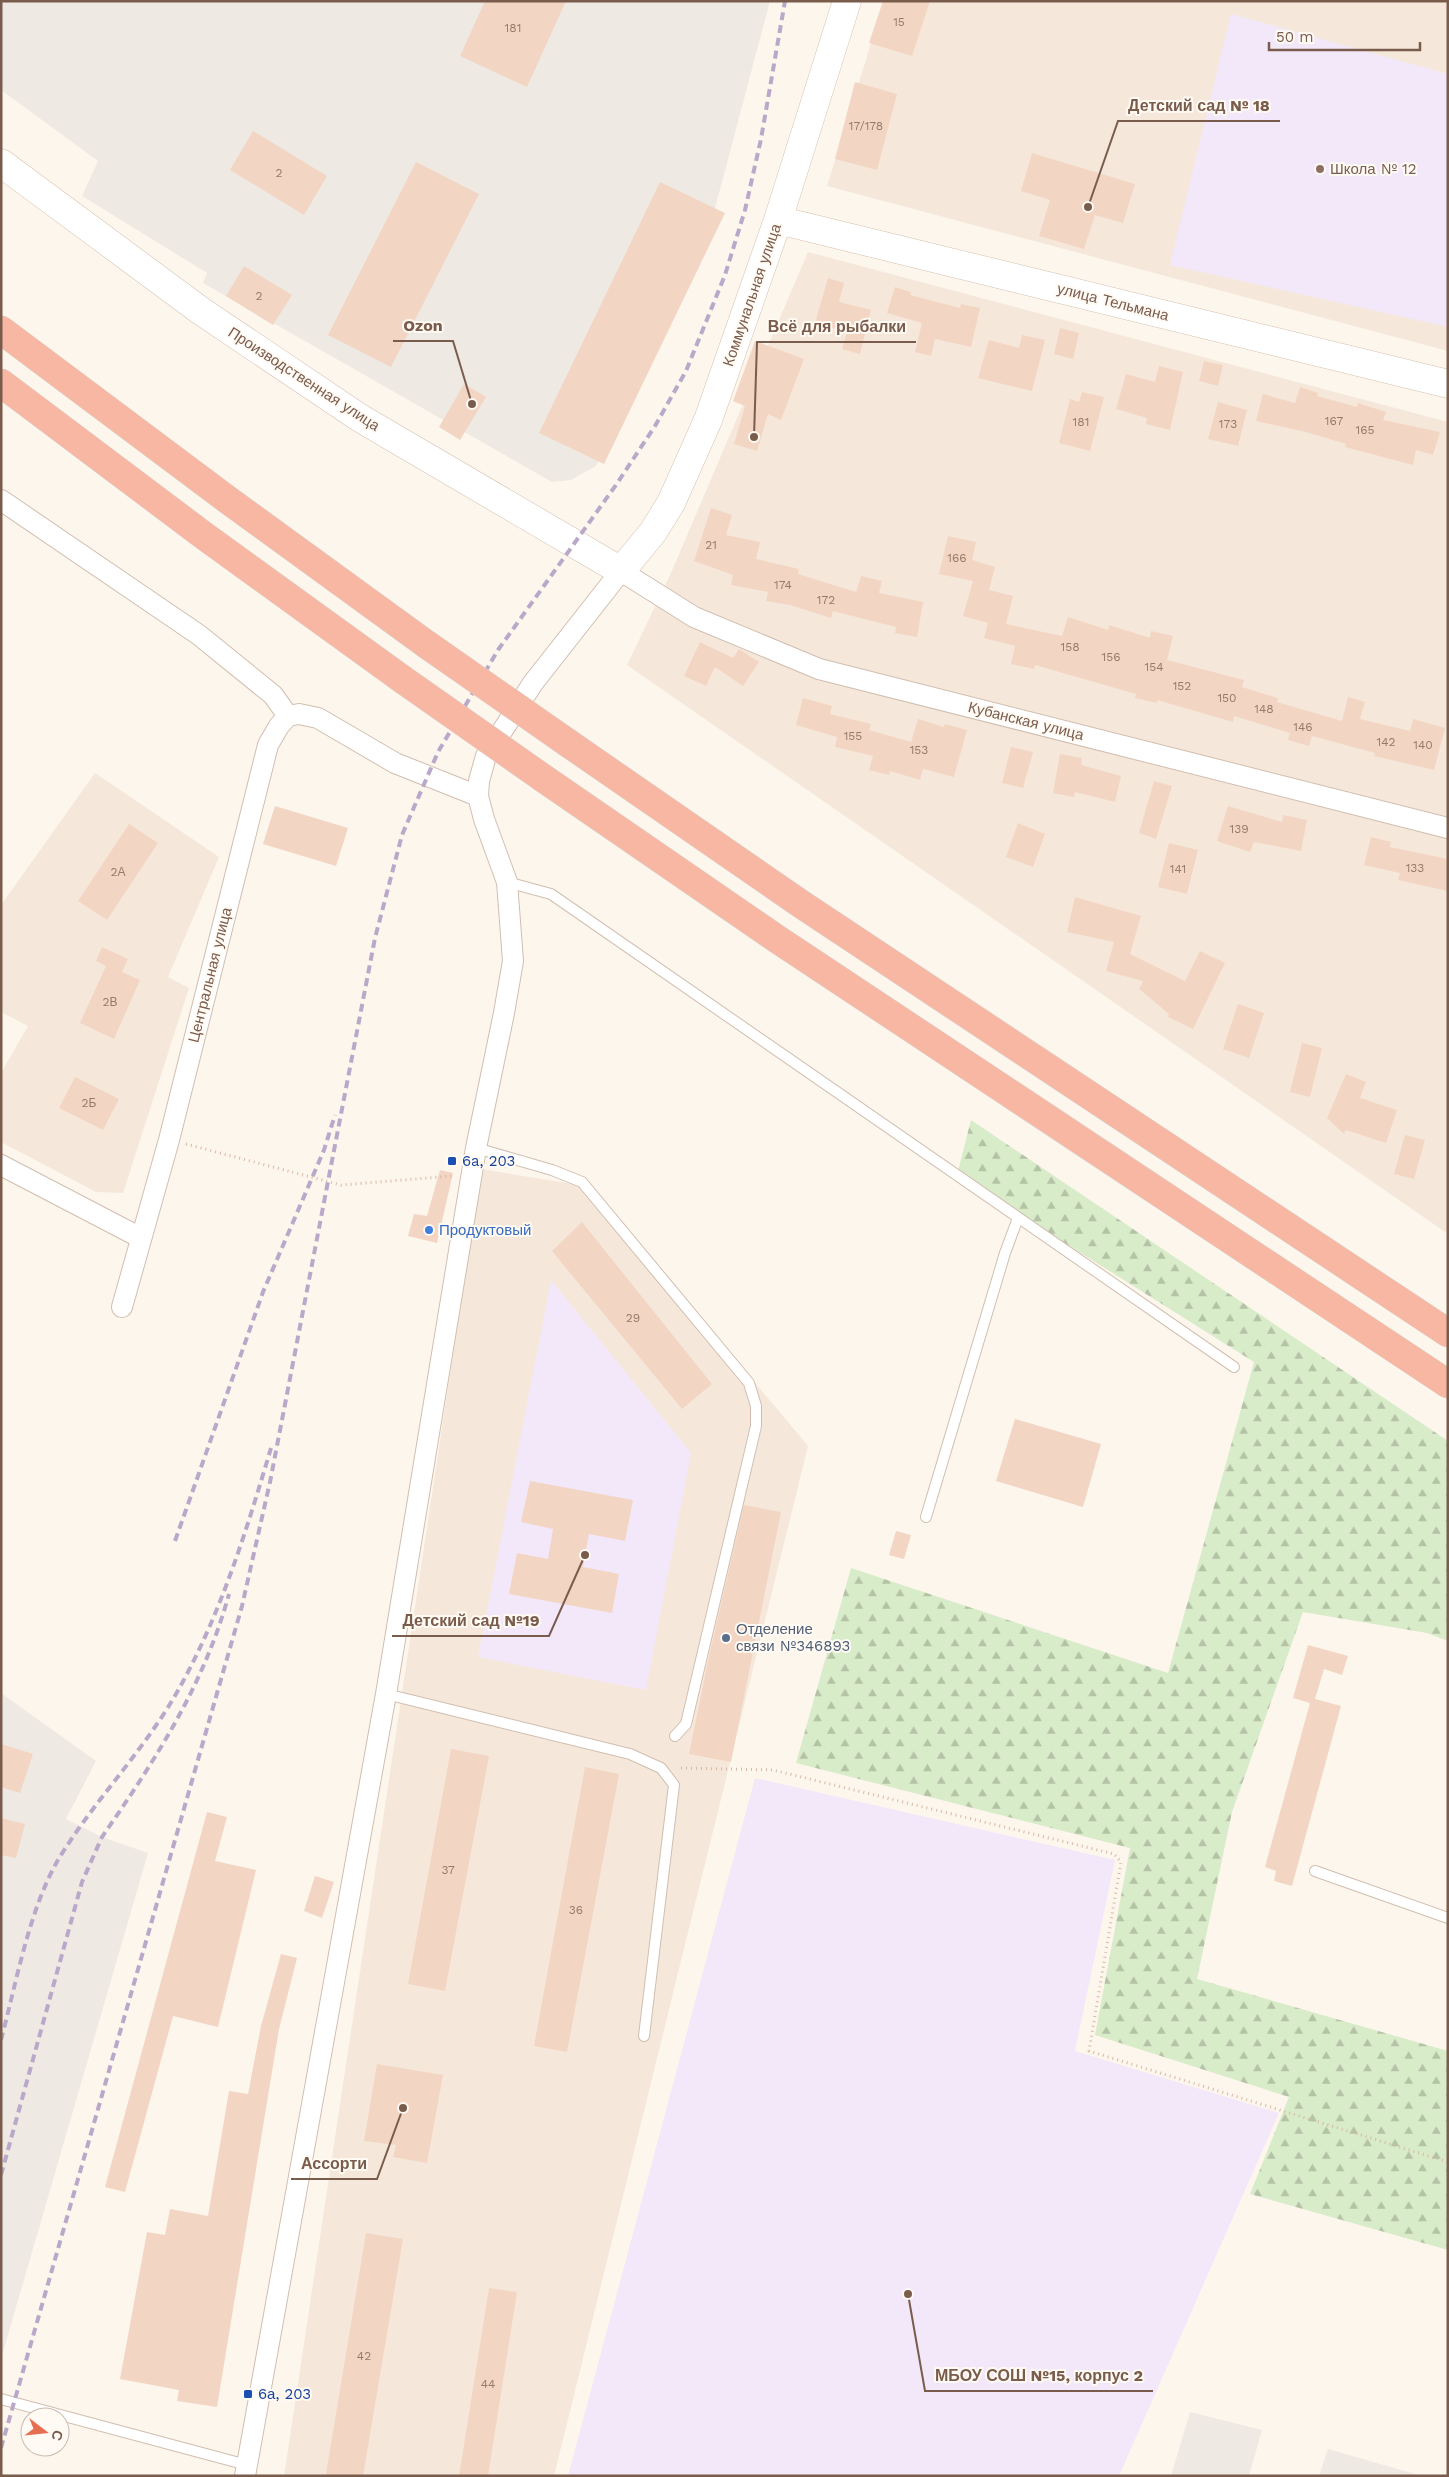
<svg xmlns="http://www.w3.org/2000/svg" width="1449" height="2477" font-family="'Work Sans',sans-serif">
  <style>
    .residential { fill: #f5e8da }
    .industrial { fill: #efe9e4 }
    .education { fill: #f3e8fa }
    .forest { fill: url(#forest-firs) }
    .building { fill: #f3d5c3 }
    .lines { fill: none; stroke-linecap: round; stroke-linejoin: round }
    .lane-casing { stroke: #d1beb0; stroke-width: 12 }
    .street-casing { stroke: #d1beb0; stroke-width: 22 }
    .secondary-casing { stroke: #d6c0b0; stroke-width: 29 }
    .highway-casing { stroke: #dad1cd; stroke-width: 29 }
    .path { stroke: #d9b8a5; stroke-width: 3; stroke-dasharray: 1 4; stroke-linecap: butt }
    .lane { stroke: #fff; stroke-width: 10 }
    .street { stroke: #fff; stroke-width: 20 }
    .secondary { stroke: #fff; stroke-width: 28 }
    .highway { stroke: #f7b7a3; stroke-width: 28 }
    .rail { stroke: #b9a8c9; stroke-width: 4; stroke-dasharray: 8 5; stroke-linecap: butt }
    .highway-bridge-casing { stroke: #dad1cd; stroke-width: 29; stroke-linecap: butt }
    .highway-bridge { stroke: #f7b7a3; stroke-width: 28 }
    .education-dot { fill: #8d6e63; stroke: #fffaf3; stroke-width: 2 }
    .transit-dot { fill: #1a4fb4; stroke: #fffaf3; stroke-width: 2 }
    .shop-dot { fill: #3f7fe0; stroke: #fffaf3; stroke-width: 2 }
    .service-dot { fill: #5c6f8a; stroke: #fffaf3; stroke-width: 2 }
    .labels { text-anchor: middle; stroke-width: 4; stroke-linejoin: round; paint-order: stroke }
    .number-label { font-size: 12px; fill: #987a6a }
    .education-label { font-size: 15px; fill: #785e54; stroke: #fffaf3; text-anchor: start }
    .street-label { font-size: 15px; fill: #7a5c4d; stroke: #fffaf3 }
    .transit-label { font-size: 15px; fill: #164399; stroke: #fffaf3; text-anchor: start }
    .shop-label { font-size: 15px; fill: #366cbe; stroke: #fffaf3; text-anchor: start }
    .service-label { font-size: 15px; fill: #4e5e75; stroke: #fffaf3; text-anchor: start }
    .leader { fill: none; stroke: #7a5c4d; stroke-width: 2 }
    .callout-dot { fill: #7a5c4d; stroke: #fffaf3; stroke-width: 2 }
    .callout-label { font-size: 16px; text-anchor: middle; font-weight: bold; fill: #7a5c4d; stroke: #fffaf3; stroke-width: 4; stroke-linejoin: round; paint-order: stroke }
  </style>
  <defs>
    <pattern id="forest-firs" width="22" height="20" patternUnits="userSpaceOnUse" patternTransform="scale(1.25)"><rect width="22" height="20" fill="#d8ecc9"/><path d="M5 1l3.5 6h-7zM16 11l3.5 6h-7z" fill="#b4c2a5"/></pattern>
  </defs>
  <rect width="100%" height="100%" fill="#fdf6ec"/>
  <path class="residential" d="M884,1H1448V351L827,186Z
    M808,252L1448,422V1234L627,665L671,573Z
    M95,773L219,857L168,977L189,988L123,1193L96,1192L1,1142V1073L28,1026L1,1012V905Z
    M481,1169L591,1187L808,1446L554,2476H284Z"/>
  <path class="industrial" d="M1,1H770L709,231L596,466L571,480L552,482L203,283L207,273L82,196L98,161L1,90Z
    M1,1693L96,1761L66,1819L102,1837L148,1853L1,2359Z
    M1190,2412L1262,2430L1249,2476H1171Z
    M1328,2449L1422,2476H1319Z"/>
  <path class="education" d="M1231,14L1448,74V327L1170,265Z
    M551,1280L691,1453L646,1690L478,1657Z
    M755,1778L1115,1860L1075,2051L1279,2113L1119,2476H568Z"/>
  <path class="forest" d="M971,1120L1448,1441V1641L1427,1633L1303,1612L1232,1812L1197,1979L1448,2051V2250L1250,2194L1289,2097L1095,2035L1130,1848L796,1763L851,1568L1168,1673L1254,1362L957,1175Z"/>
  <path class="building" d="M485,1H566L527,87L460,56Z
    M883,1H930L912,56L869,43Z
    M855,82L897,94L877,170L835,159Z
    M253,131L327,176L304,215L230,170Z
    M1032,153L1135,184L1123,223L1095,215L1084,249L1039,236L1050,200L1021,191Z
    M416,162L479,194L391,367L328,335Z
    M660,182L725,213L604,464L539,433Z
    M244,266L292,295L273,325L226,296Z
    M828,278L844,283L839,302L871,310L860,354L842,349L847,332L815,323Z
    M895,287L911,292L910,295L960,308L961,304L980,308L971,347L935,339L931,356L915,352L922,323L887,313Z
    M1060,328L1079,333L1073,359L1054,354Z
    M1022,335L1045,340L1032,391L978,378L989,340L1019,348Z
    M755,341L804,359L781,420L768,414L757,451L734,444L745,406L733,401Z
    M1204,361L1223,365L1218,386L1199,381Z
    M1159,366L1183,372L1170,430L1146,424L1147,418L1116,409L1126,374L1155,382Z
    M464,384L486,397L460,440L439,427Z
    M1300,387L1318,393L1317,396L1357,407L1358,403L1386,412L1383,420L1440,432L1433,455L1416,450L1413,465L1345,447L1346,444L1306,432L1256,421L1263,394L1295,403Z
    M1082,392L1104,397L1090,451L1059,443L1070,399L1079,402Z
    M1218,402L1247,410L1238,446L1208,439Z
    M711,508L732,515L726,535L760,542L756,559L799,569L798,574L856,592L861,576L882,581L879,593L923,602L917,637L895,633L896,627L833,611L831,618L790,605L766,601L768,592L731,585L733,575L694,561Z
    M948,536L976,542L972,560L995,567L989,590L1013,596L1006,624L1062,636L1068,617L1108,630L1109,625L1150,638L1151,631L1173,636L1167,660L1244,680L1242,687L1278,698L1277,702L1342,721L1348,697L1365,702L1360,719L1410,731L1413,719L1445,728L1434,770L1374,756L1375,753L1312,736L1309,746L1288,740L1290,733L1234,716L1233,722L1157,700V703L1135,698L1136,694L1035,665L1034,669L1011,664L1015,646L984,638L988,623L963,616L973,581L939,574Z
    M700,642L733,658L739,649L759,662L743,686L715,667L706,686L684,676Z
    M803,698L832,706L830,714L871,724L869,730L911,742L918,719L944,727L945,724L967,730L954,777L923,769L920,780L890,771L889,775L869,770L873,756L835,747L837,737L796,725Z
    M1011,747L1033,752L1023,788L1002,783Z
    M1060,754L1082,758L1081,765L1121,776L1115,802L1075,792L1074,797L1053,793Z
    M1154,781L1172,786L1156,839L1139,833Z
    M275,806L348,828L336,866L263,844Z
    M1228,806L1282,822L1283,815L1307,820L1301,851L1254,842L1250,852L1217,841Z
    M1018,823L1045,834L1033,867L1006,857Z
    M129,824L158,843L107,920L78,901Z
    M1371,837L1391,842L1390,847L1448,859V891L1398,880L1400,873L1364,865Z
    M1169,843L1198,850L1187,894L1158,887Z
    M1075,897L1141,916L1130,954L1185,981L1200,951L1225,963L1193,1029L1168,1017L1169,1014L1139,989L1143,981L1106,971L1114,942L1067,932Z
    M102,947L128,959L122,972L140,980L114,1039L80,1023L106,966L96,961Z
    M1238,1004L1264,1013L1249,1058L1223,1049Z
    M1302,1043L1322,1048L1310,1097L1290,1092Z
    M1346,1074L1366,1082L1360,1098L1397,1110L1386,1143L1346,1130L1344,1134L1327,1118Z
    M75,1077L119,1099L103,1130L59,1108Z
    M1405,1135L1425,1140L1414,1179L1394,1174Z
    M440,1170L453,1173L437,1243L408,1236L414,1214L427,1216Z
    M582,1222L712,1384L682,1409L552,1251Z
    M1015,1419L1101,1444L1083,1507L996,1481Z
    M530,1481L633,1500L625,1541L589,1534L583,1567L619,1574L612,1613L509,1594L517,1553L548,1559L553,1529L521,1522Z
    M744,1505L781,1512L731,1762L689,1754L708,1661Z
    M896,1531L911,1535L904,1559L889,1555Z
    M1308,1645L1348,1656L1342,1675L1324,1669L1315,1699L1341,1706L1292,1886L1274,1881L1276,1871L1265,1867L1310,1703L1293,1698Z
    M1,1744L33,1754L20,1793L1,1787Z
    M451,1749L489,1756L445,1991L408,1984Z
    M585,1767L619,1774L567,2052L534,2046Z
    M207,1812L227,1817L215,1861L256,1870L218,2027L173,2016L125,2192L105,2187Z
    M1,1818L25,1824L16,1858L1,1855Z
    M315,1876L334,1882L322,1918L304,1911Z
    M281,1954L297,1958L279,2029L217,2407L177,2401L179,2390L120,2379L147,2232L165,2235L170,2209L208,2216L229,2091L248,2094L261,2026Z
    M377,2064L443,2075L427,2163L393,2157L396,2145L364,2141Z
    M366,2233L403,2239L363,2476H335L326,2474Z
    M489,2288L517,2292L488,2476H459Z"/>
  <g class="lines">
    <g class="lane-casing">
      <path id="lane" d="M507,882L551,894L1234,1367
        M476,1148L552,1170L582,1182L749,1383L756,1406V1426L686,1724L675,1736
        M926,1517L1005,1253L1018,1218
        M386,1694L630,1754L661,1768L674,1785L644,2036
        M1315,1871L1448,1918
        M1,2399L247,2465"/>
    </g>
    <g class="street-casing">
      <path id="street" d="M1,500L199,635L273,695L288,716L299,714L318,718L395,763L478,796
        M1,1165L141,1238
        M122,1307L169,1140L268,745L279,726L288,716
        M245,2476L386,1694L476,1148L504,1013L513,961L507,882L484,819L478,796L479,781L486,756L533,683L621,571L694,617L819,669L1448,828"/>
    </g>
    <g class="secondary-casing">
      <path id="secondary" d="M1,163L201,311L360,418L621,571L653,532L671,503L708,420L778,220L847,1
        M778,220L1448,384"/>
    </g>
    <g class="highway-casing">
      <path id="highway" d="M1,330L228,500L426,644
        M1,383L203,535L402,679
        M568,743L801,904L1448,1333
        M543,778L777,939L1448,1384"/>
    </g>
    <path class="path" d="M186,1144L341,1185L452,1176
      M681,1768L773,1770L1114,1854L1121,1862L1089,2051L1448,2162"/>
    <use href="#lane" class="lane"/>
    <use href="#street" class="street"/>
    <use href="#secondary" class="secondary"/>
    <use href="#highway" class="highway"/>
    <path class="rail" d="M175,1541L263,1292L324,1150L335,1115
      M1,2040C16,1984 29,1910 58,1860C93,1802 142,1753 176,1694C220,1617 246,1532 271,1448
      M1,2175L82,1882L102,1837C156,1759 204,1685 229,1594
      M1,2448L242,1606L270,1482L375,938L402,835L438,752L498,650L616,485L655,426L686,371L725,275L745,210L761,139L785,1"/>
    <g class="highway-bridge-casing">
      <path id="highway-bridge" d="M426,644L568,743
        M402,679L543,778"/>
    </g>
    <use href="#highway-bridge" class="highway-bridge"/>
  </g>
  <circle class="education-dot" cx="1320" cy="169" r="5"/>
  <g class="transit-dot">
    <rect x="447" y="1156" width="10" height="10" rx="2.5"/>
    <rect x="243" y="2389" width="10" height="10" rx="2.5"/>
  </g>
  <circle class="shop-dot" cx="429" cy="1230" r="5"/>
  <circle class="service-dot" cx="726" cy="1638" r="5"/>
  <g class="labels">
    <g class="number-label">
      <text x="899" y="26">15</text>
      <text x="513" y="32">181</text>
      <text x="866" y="130">17/178</text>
      <text x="279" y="177">2</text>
      <text x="259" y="300">2</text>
      <text x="1334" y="425">167</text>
      <text x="1081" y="426">181</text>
      <text x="1228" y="428">173</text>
      <text x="1365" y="434">165</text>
      <text x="711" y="549">21</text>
      <text x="957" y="562">166</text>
      <text x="783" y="589">174</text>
      <text x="826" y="604">172</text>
      <text x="1070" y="651">158</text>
      <text x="1111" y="661">156</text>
      <text x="1154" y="671">154</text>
      <text x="1182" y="690">152</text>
      <text x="1227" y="702">150</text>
      <text x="1264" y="713">148</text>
      <text x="1303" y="731">146</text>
      <text x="853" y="740">155</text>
      <text x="1386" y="746">142</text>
      <text x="1423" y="749">140</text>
      <text x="919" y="754">153</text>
      <text x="1239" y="833">139</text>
      <text x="1415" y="872">133</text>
      <text x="1178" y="873">141</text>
      <text x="118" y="876">2А</text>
      <text x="110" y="1006">2В</text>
      <text x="89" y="1107">2Б</text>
      <text x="633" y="1322">29</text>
      <text x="448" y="1874">37</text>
      <text x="576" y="1914">36</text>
      <text x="364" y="2360">42</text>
      <text x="488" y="2388">44</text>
    </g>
    <g class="education-label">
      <text x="1330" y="174">Школа № 12</text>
    </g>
    <g class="street-label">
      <text transform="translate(752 295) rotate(-71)" y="5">Коммунальная улица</text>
      <text transform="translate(1113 302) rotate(14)" y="5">улица Тельмана</text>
      <text transform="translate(304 379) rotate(33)" y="5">Производственная улица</text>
      <text transform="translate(1026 721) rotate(14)" y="5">Кубанская улица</text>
      <text transform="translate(210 975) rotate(-76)" y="5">Центральная улица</text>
    </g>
    <g class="transit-label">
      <text x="462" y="1166">6a, 203</text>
      <text x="258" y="2399">6а, 203</text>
    </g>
    <g class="shop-label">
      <text x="439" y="1235">Продуктовый</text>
    </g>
    <g class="service-label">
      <text x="736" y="1634">Отделение<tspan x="736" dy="17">связи №346893</tspan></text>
    </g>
  </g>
  <path class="leader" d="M1088 207L1118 121H1280M472 404L453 341H393M754 437L757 342H916M585 1555L549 1636H392M403 2108L377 2179H291M908 2294L925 2391H1153"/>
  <g class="callout-dot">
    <circle cx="1088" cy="207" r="5"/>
    <circle cx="472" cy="404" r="5"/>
    <circle cx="754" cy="437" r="5"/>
    <circle cx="585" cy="1555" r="5"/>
    <circle cx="403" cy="2108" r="5"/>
    <circle cx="908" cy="2294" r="5"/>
  </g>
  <g class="callout-label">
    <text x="1199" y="111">Детский сад № 18</text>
    <text x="423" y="331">Ozon</text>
    <text x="837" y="332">Всё для рыбалки</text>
    <text x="471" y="1626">Детский сад №19</text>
    <text x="334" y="2169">Ассорти</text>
    <text x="1039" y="2381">МБОУ СОШ №15, корпус 2</text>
  </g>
  <rect width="1449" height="2477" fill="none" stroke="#7a5c4d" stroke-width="5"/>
  <g transform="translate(45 2432) rotate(106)"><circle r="24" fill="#fffaf3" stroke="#cabbb1"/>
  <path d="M0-4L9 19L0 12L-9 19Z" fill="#e76f51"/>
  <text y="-8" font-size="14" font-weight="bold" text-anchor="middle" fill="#7a5c4d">С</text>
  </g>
  <path d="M1269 42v8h151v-8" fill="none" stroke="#7a5c4d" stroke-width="2.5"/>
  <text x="1276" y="42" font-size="15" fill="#7a5c4d" stroke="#fffaf3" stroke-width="4" paint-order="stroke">50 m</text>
</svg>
